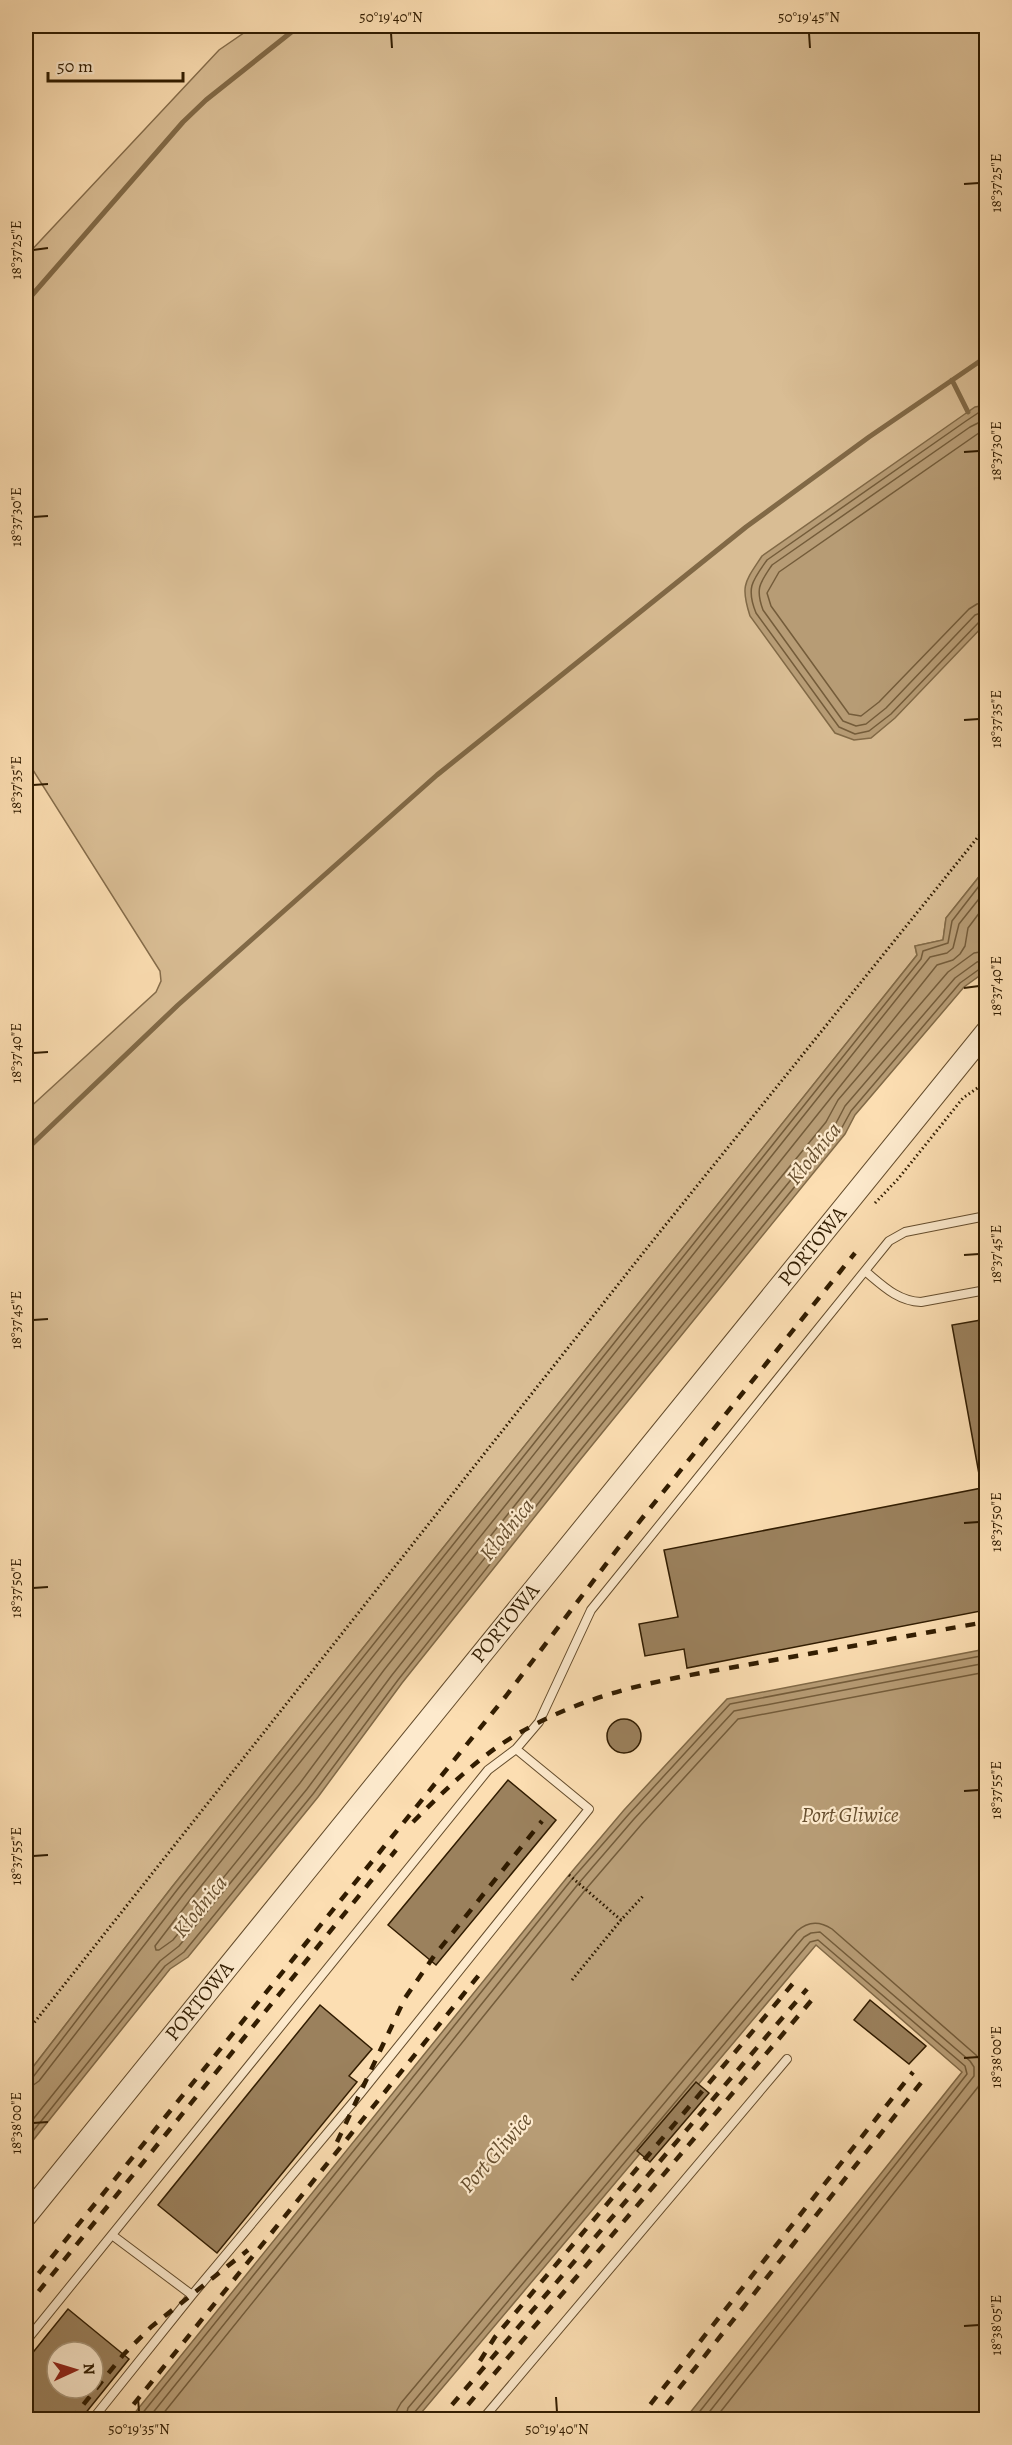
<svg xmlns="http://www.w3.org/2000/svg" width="1012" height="2445" font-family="Alegreya,serif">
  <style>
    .green { fill: #d9bd94; stroke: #856c4a; stroke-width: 1.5 }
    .water { fill: #b79c75; stroke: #816946; stroke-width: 1.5 }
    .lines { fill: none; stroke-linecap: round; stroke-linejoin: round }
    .shore { stroke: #745c3a; stroke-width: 1.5 }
    .stream { stroke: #816946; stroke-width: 5 }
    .building { fill: #9b815d; stroke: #311c00; stroke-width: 1.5; fill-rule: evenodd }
    .service-casing { stroke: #644c2c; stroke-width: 10 }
    .tertiary-casing { stroke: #644c2c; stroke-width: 23 }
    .path { stroke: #311c00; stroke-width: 3; stroke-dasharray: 1.5 3; stroke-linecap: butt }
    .service { stroke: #fdeacd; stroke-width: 8 }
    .tertiary { stroke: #fdeacd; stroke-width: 21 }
    .rail { stroke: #311c00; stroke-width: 4.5; stroke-dasharray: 10 10; stroke-linecap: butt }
    .ticks { fill: none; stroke: #311c00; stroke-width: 2 }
    .labels { text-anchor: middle; stroke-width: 4.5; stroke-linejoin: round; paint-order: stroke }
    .street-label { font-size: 21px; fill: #311c00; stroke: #fdeacd }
    .water-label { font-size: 22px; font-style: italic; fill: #674f2f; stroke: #fdeacd }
    .neatline { fill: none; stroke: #311c00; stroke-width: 2 }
    .ticks-label { font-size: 15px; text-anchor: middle; fill: #311c00 }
  </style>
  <rect width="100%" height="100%" fill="#fcdeb2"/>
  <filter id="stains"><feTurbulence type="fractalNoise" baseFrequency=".00333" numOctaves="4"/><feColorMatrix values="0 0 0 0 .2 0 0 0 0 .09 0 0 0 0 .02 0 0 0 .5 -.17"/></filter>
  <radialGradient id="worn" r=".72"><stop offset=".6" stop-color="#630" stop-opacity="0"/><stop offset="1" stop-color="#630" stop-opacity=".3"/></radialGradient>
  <path class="green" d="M254,26H986V868L946,918L943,940L915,946L917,955L172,1887L26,2076V1111L156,992L161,981L160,971L26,759V256L219,50Z"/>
  <path class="water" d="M986,405V623L895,718L871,738L854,740L835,733L750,616C740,585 745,582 762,556L962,416L975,407Z
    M986,868V971L964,987L855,1115L845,1134L580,1460L402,1683L318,1797L188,1957L170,1969L26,2149V2076L172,1887L917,955L915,946L943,940L946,918Z
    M986,1649V2419H685L962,2072L816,1945L416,2419L129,2420L569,1875L624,1810L727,1699Z"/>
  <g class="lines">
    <path class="shore" d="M986,411L978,413L966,421L767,560C752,581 746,588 756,613L839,727L855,734L869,731L891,714L980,621L986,619
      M986,419L970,427L772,565C760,583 755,588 763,610L843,721L856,726L866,724L886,708L975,615L986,611
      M986,428L779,572L767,593L771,606L849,714L861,716L879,702L969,609L977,604L986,602
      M986,904L968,928L965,946L960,954L953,960L937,965L190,1900L155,1946L156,1950H159L173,1940L300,1783L384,1670L562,1446L826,1122L838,1100L948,972L974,953L986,951
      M26,2079L33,2077L177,1890L921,959L923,951L948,943L952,921L986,877
      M26,2087L32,2086L39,2081L183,1895L930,957L947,953L953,948L959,924L986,890
      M26,2128L160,1961L179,1946L307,1789L392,1675L569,1452L834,1127L845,1106L955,978L977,962L986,960
      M26,2140L165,1966L184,1952L313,1794L398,1680L575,1457L840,1131L851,1111L960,983L981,968L986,967
      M137,2420L573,1878L629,1814L730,1704L986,1655
      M147,2420L579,1883L634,1819L734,1711L986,1663
      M158,2420L586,1889L641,1825L738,1719L986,1672
      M396,2420L397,2410L401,2403L797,1931C808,1921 820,1921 832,1929L976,2055C985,2065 986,2076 978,2087L714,2420
      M405,2420L408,2408L804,1937L811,1933L820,1932L970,2061L974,2067V2076L703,2420
      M412,2420L414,2413L810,1942L818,1940L965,2066L967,2074L693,2420"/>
    <path class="stream" d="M26,302L183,122L206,100L299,26
      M952,380L968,412
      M26,1150L178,1005L437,775L746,527L869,437L986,357"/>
  </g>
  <path class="building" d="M987,1319V1474H979L952,1325Z
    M987,1487V1571H979L986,1610L687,1668L684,1649L645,1656L639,1624L678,1617L664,1550Z
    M607 1736a17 17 0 1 1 34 0a17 17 0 1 1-34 0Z
    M508,1780L556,1820L436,1965L388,1925Z
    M870,2000L926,2046L909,2064L854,2020Z
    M320,2005L372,2049L349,2076L357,2082L217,2253L158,2205Z
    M696,2082L709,2093L650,2162L637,2151Z
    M68,2309L129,2359L80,2420H26V2361ZM57,2352H93V2388H57Z"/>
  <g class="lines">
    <g class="service-casing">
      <path id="service" d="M865,1271C882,1285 897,1301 921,1302L986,1290
        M516,1749L539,1722L591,1610L889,1241L905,1232L986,1216
        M112,2235L192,2295
        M26,2341L488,1770L516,1749L589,1809L360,2094L192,2295L92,2420
        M482,2420L787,2059"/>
    </g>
    <g class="tertiary-casing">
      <path id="tertiary" d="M26,2216L986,1032"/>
    </g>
    <path class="path" d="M875,1203L898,1179L963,1098L986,1082
      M569,1875L621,1920L644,1895
      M572,1980L621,1920
      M26,2033L647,1248L986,827
      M26,2243L32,2235"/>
    <use href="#service" class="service"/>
    <use href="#tertiary" class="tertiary"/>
    <path class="rail" d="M413,1822C446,1789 480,1755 521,1732C600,1687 675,1678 763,1662C838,1649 912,1635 986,1622
      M337,2142L405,1998L434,1956L542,1821
      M26,2289L506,1696L619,1547L855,1253
      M26,2307L396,1850
      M480,2361L495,2337L795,1981
      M71,2420L123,2355L151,2327L248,2250
      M121,2420L483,1970
      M439,2420L807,1989
      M455,2420L816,1995
      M638,2420L913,2072
      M654,2420L924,2079"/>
  </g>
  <path class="ticks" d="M391,33L392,48M809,33L810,48M964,184L979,183M33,250L48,248M964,452L979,451M33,517L48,516M964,720L979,719M33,785L48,784M964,988L979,986M33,1053L48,1052M964,1255L979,1254M33,1320L48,1319M964,1523L979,1522M33,1588L48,1587M964,1791L979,1790M33,1856L48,1855M964,2058L979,2057M33,2123L48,2122M964,2326L979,2325M138,2397L139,2412M556,2397L557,2412"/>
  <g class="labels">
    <g class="street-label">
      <text transform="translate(812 1246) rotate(-51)" y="7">PORTOWA</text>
      <text transform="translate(505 1623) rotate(-51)" y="7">PORTOWA</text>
      <text transform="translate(199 2001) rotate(-51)" y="7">PORTOWA</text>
    </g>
    <g class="water-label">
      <text transform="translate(813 1153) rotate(-51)" y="8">Kłodnica</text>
      <text transform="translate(506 1529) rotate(-51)" y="8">Kłodnica</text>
      <text x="850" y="1822">Port Gliwice</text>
      <text transform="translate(199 1906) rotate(-51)" y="8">Kłodnica</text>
      <text transform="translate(495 2152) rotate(-49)" y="8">Port Gliwice</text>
    </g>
  </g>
  <rect width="1012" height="2445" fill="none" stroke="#fcdeb2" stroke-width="66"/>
  <g transform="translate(75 2370) rotate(86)"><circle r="28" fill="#fdeacd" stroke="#ab987b" stroke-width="1.5"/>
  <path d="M0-4.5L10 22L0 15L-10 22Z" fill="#8f2418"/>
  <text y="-9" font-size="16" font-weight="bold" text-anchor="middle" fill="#311c00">N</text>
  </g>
  <path d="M48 72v9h135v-9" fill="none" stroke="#311c00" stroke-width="3"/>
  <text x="57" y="72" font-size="18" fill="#311c00" stroke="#fdeacd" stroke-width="4.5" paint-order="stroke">50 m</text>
  <rect x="33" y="33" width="946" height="2379" class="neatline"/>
  <g class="ticks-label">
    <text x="391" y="22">50°19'40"N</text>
    <text x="809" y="22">50°19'45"N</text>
    <text transform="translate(996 183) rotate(-90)" y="5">18°37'25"E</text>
    <text transform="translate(16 250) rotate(-90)" y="5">18°37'25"E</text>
    <text transform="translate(996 451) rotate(-90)" y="5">18°37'30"E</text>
    <text transform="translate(16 517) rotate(-90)" y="5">18°37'30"E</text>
    <text transform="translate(996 719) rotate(-90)" y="5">18°37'35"E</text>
    <text transform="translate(16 785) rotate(-90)" y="5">18°37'35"E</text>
    <text transform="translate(996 986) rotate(-90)" y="5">18°37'40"E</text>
    <text transform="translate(16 1053) rotate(-90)" y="5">18°37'40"E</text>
    <text transform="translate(996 1254) rotate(-90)" y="5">18°37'45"E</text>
    <text transform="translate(16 1320) rotate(-90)" y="5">18°37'45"E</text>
    <text transform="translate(996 1522) rotate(-90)" y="5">18°37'50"E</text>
    <text transform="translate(16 1588) rotate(-90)" y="5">18°37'50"E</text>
    <text transform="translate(996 1790) rotate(-90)" y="5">18°37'55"E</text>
    <text transform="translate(16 1856) rotate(-90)" y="5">18°37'55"E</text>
    <text transform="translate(996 2057) rotate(-90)" y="5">18°38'00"E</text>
    <text transform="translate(16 2123) rotate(-90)" y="5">18°38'00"E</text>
    <text transform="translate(996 2325) rotate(-90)" y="5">18°38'05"E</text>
    <text x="139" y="2434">50°19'35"N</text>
    <text x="557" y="2434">50°19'40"N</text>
  </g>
  <rect width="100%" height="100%" filter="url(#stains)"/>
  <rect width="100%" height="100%" fill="url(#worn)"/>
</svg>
